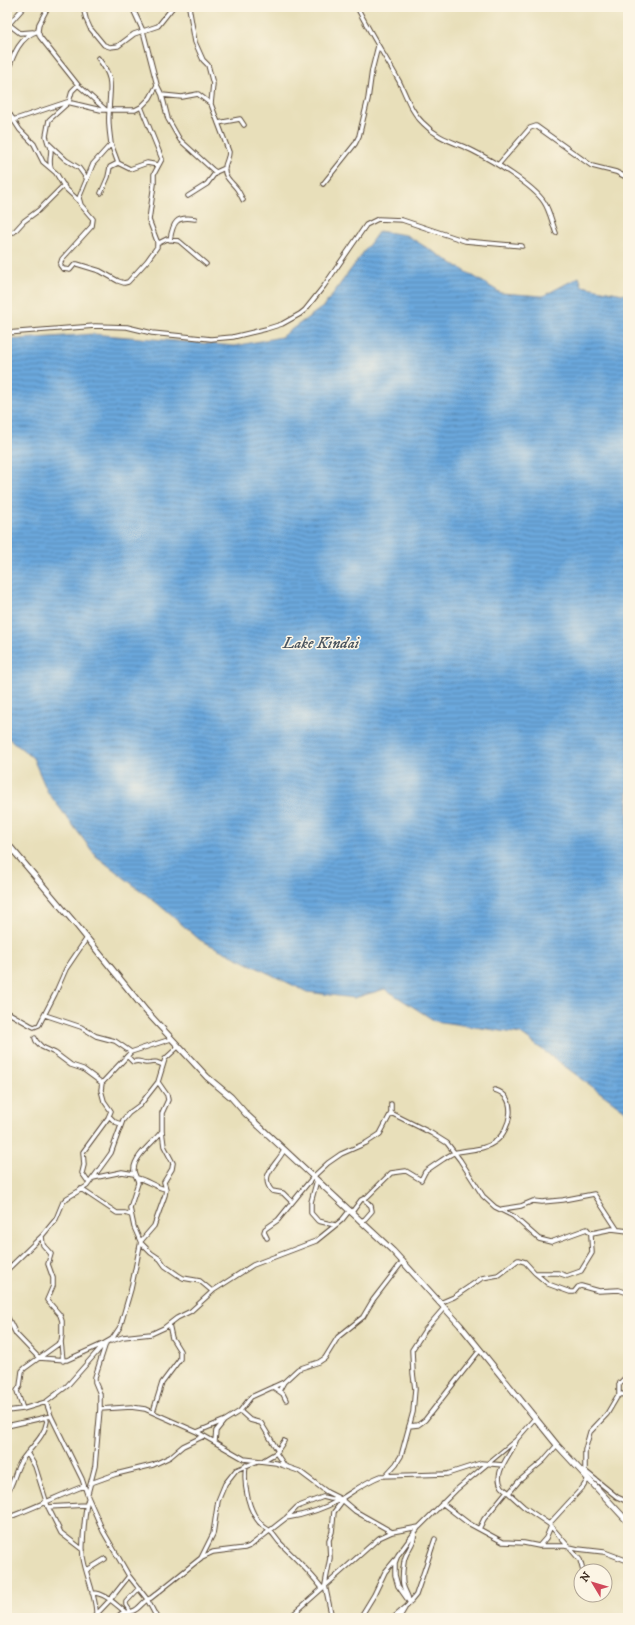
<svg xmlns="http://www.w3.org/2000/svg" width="635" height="1625" font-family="'IM FELL DW Pica',serif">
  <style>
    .water { fill: url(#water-rules); stroke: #53687d }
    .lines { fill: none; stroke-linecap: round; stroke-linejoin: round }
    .street-casing { stroke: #554535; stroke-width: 5.5 }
    .secondary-casing { stroke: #554535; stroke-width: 7 }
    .street { stroke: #fff; stroke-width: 3.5 }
    .secondary { stroke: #fff; stroke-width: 5 }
    .labels { text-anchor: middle; stroke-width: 3; stroke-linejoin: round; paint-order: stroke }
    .water-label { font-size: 16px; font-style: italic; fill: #4c5660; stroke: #fcf5e5 }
  </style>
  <defs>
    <pattern id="water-rules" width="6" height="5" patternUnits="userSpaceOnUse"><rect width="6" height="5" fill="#6ba7dc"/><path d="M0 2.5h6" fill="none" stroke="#5988b2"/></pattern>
  </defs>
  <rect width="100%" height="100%" fill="#fcf5e5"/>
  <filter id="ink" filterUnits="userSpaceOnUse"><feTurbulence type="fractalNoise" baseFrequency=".025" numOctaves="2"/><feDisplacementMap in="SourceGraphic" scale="8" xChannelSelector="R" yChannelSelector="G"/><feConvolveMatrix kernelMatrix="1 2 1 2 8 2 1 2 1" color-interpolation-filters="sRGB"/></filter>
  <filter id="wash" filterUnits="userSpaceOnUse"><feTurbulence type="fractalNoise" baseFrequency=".012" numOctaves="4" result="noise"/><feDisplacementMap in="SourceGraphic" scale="16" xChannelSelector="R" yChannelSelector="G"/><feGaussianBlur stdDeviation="0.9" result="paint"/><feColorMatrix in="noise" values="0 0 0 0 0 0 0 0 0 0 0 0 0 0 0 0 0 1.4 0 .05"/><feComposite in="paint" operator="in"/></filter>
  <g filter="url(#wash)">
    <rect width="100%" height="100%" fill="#e8dfba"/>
    <path class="water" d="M379,231L406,235L501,293L543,296L579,277L582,286L628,295V1113L521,1034L435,1021L385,989L354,998L307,992L200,940L158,904L96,856L47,791L33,758L7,737V340L93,334L235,346L281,337L324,306Z"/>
  </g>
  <g filter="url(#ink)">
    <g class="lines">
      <g class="street-casing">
        <path id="street" d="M83,7L86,19L90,28L104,45L110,47L118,46L134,34L158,26L173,7
          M132,7L143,31L157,85L162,95L168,119L180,140L213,170L216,172L225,168
          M189,7L195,42L203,60L208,65L213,84L211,104L229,152C229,158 226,161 225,167C223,177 232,182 237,189C239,192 241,196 243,200
          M357,7C370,33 385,56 399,81C406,95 411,112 423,123C439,140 456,142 475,152C493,161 533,185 544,202C550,211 552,223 556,233
          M7,23L20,33L33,32
          M9,24L24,7
          M38,31L40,37L78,85L106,110
          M98,58C116,81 109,87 109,114C108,124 110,134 111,144L93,164L79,198L81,205L93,219L92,226L62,259L60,265L63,269L70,270L75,264H77L100,271L118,281L124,283L128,282L147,261L157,247V241L149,220L154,184V174L162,159L141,107
          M7,73C13,56 19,37 38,31L39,24L48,7
          M78,85L72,91L69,102L49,120L46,136L48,143L66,160L79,168L87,179
          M162,95L182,97L198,94L211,104
          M7,110L20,130L34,144L43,162L56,173L65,188L79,201
          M7,122L67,102L101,110H135L141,107L150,98L157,85
          M218,123L240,119L244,125
          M50,145C53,152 48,160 51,168
          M118,163L130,169L147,163L158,165
          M498,165L530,128L536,126L592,166L616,172L628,178
          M323,184L355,144L359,136L368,99L372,70L378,46
          M101,193L108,177L110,167L118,163L111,144
          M188,196L207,184L216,172
          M7,232H14L24,221L39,210L64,185
          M170,240C173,222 176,216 195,219
          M157,241L159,243L167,239L179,241L206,264
          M7,333L95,326L127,327L152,333L211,339L233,337L266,329L282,324L300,314L305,310L324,286L366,225L378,219L402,220L465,241L522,246
          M7,1012L30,1025L34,1027L39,1025L55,994L66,969L87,938
          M45,1015L81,1027L96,1036L115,1041L131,1052L171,1039
          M35,1038L36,1041L42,1047L55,1053L71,1065L83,1069L102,1083L101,1090L104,1101L111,1111L108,1118L83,1152L84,1165L82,1173L89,1183
          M127,1056L133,1062C140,1060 139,1062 146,1063C155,1063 152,1060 163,1065
          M158,1082L167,1095L168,1100L162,1113V1131C155,1141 134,1156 134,1169C133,1174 138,1178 138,1183L130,1208L134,1227L141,1243L151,1253L160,1259L165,1266L178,1275L183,1278L200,1281L212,1291
          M102,1083L131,1052
          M391,1113L431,1133L447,1143L460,1160L483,1196L495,1207L513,1216L539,1239L551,1242L587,1229L591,1234
          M109,1116L115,1122L121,1124
          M284,1150C278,1164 258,1175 272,1191L283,1193L292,1202
          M93,1178L122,1172L134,1174
          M137,1178C147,1180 156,1188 166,1189
          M317,1180L311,1202V1213L318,1221L335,1225
          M81,1189L117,1213H125L131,1215
          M502,1209L521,1206L533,1201L542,1202L563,1200L594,1194L617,1229
          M352,1212L361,1200L367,1197L391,1173L406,1171L421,1180C422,1178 424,1174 425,1172C427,1170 452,1153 454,1153C467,1149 484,1151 496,1141C510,1130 519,1097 495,1090
          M361,1221L365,1219L372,1211L371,1206L364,1199
          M267,1238L264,1232L265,1229L278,1220L313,1177L328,1163L341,1154L366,1143L380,1134L391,1113V1104
          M7,1270L42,1236
          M535,1273L548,1284L570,1292H574L578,1287L581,1286L599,1291L619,1290L628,1293
          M440,1303L454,1297L482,1278L498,1275L518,1260L525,1262L535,1273H558L567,1276L581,1271L592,1253L591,1235L592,1233L612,1229L628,1231
          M7,1316L16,1334L39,1358L67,1360L105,1343
          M111,1341L123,1337L151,1334L164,1328L177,1318L191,1311L214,1290L253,1265L316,1241L342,1220L350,1210
          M63,1361L61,1342L62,1335V1321L60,1315L47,1300L53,1286V1278L48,1264L51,1254L43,1245L42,1236L56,1219L63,1202L67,1198L87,1186L106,1160L111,1153L123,1120L129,1113L140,1105L158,1082L165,1059L179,1046
          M273,1387L283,1394L286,1400
          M279,1391L284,1382
          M619,1395V1384L628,1375
          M46,1402L51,1416L82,1479L88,1497L103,1531L129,1576L147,1599L157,1618
          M23,1409L17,1391L20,1386L22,1371L25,1368L61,1342
          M100,1409L131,1407L145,1409L197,1432L244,1459L276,1463L299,1471L327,1492L339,1498
          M7,1411L23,1409L46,1402L67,1386L105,1343L112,1339L120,1327L131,1289L141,1241L154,1226L165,1195L166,1189L164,1182L172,1169L173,1163L164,1146L162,1131
          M240,1411L250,1420L261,1423L278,1451
          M153,1412L162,1383L180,1359V1351L172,1338L169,1324
          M7,1426L51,1416
          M409,1426L418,1425L425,1420L480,1350
          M197,1432L223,1421
          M215,1441L216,1431L224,1421L240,1411L251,1397L284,1382L298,1369L319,1362L325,1358L338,1337L363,1317L373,1300L403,1261
          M516,1441C511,1455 492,1473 502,1487L524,1507L549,1524L580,1560L583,1571
          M27,1453L35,1466L48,1507L61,1533L83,1550
          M276,1453L284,1465
          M264,1460L276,1453L284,1441
          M246,1465C243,1484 248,1513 263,1526C265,1528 268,1529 270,1531C275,1535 277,1541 282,1545C296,1559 310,1572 322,1588
          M585,1471L617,1497L628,1502
          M585,1475V1450L590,1432L607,1414L617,1397L622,1394L628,1397
          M385,1476L396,1464L401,1456L413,1412L415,1389L413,1373L412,1350L425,1330L444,1308
          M91,1483L116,1474L153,1465L170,1457L183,1446L204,1436
          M7,1492C14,1484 14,1473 20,1463C28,1449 44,1439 47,1421L45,1417
          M88,1493L95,1466L100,1409V1394L95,1382V1377L106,1343
          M509,1493L519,1481L543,1461L557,1445
          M88,1499C85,1508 82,1546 83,1557C85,1573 97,1599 96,1614
          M442,1503L468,1523L503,1542L524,1543L539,1546H565L578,1549L604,1552L628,1561
          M48,1507L86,1505
          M7,1518C34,1508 58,1496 84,1486
          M286,1518C305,1515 324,1509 341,1499C355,1490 367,1481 381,1476L447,1474L481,1463L503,1465
          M549,1524L583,1487L588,1479
          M479,1529L484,1519L507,1491
          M539,1546L546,1538L551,1526
          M202,1557L213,1552L245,1548L250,1546L286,1518L297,1507L323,1497L331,1499H341L355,1511L392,1532
          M87,1570L105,1559
          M581,1585V1584
          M92,1593C104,1592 115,1604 124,1611
          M409,1602C409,1595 404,1591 403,1584C402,1578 403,1568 404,1562C405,1551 416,1544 414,1532
          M410,1603L398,1586L395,1575V1563L398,1555L418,1528
          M130,1611L126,1605V1602L139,1588
          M93,1618L110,1600L129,1576
          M116,1618C127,1608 124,1615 133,1611C140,1609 143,1600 151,1598L201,1558L213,1534L218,1501L225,1484L236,1470L258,1461
          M289,1618L379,1538L392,1532L419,1527L456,1490L516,1440L535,1418
          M332,1618L325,1585L330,1558L329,1540L332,1532L334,1512L343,1500
          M360,1618L374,1595L385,1572L395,1560
          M393,1618L407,1606L416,1595L435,1539
          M399,1618L405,1608"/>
      </g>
      <g class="secondary-casing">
        <path id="secondary" d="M7,843L78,927L146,1011L207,1077L231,1097L246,1114L393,1251L460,1325L557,1445L628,1522"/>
      </g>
      <use href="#street" class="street"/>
      <use href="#secondary" class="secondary"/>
    </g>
  </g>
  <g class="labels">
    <g class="water-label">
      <text x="321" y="648">Lake Kindai</text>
    </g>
  </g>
  <rect width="635" height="1625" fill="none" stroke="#fcf5e5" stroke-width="24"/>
  <g transform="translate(593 1583) rotate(308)"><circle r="19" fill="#fcf5e5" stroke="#afa495"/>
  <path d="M0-3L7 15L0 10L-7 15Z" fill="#d1495b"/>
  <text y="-6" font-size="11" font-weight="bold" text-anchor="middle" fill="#3b2a1e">N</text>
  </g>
</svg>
